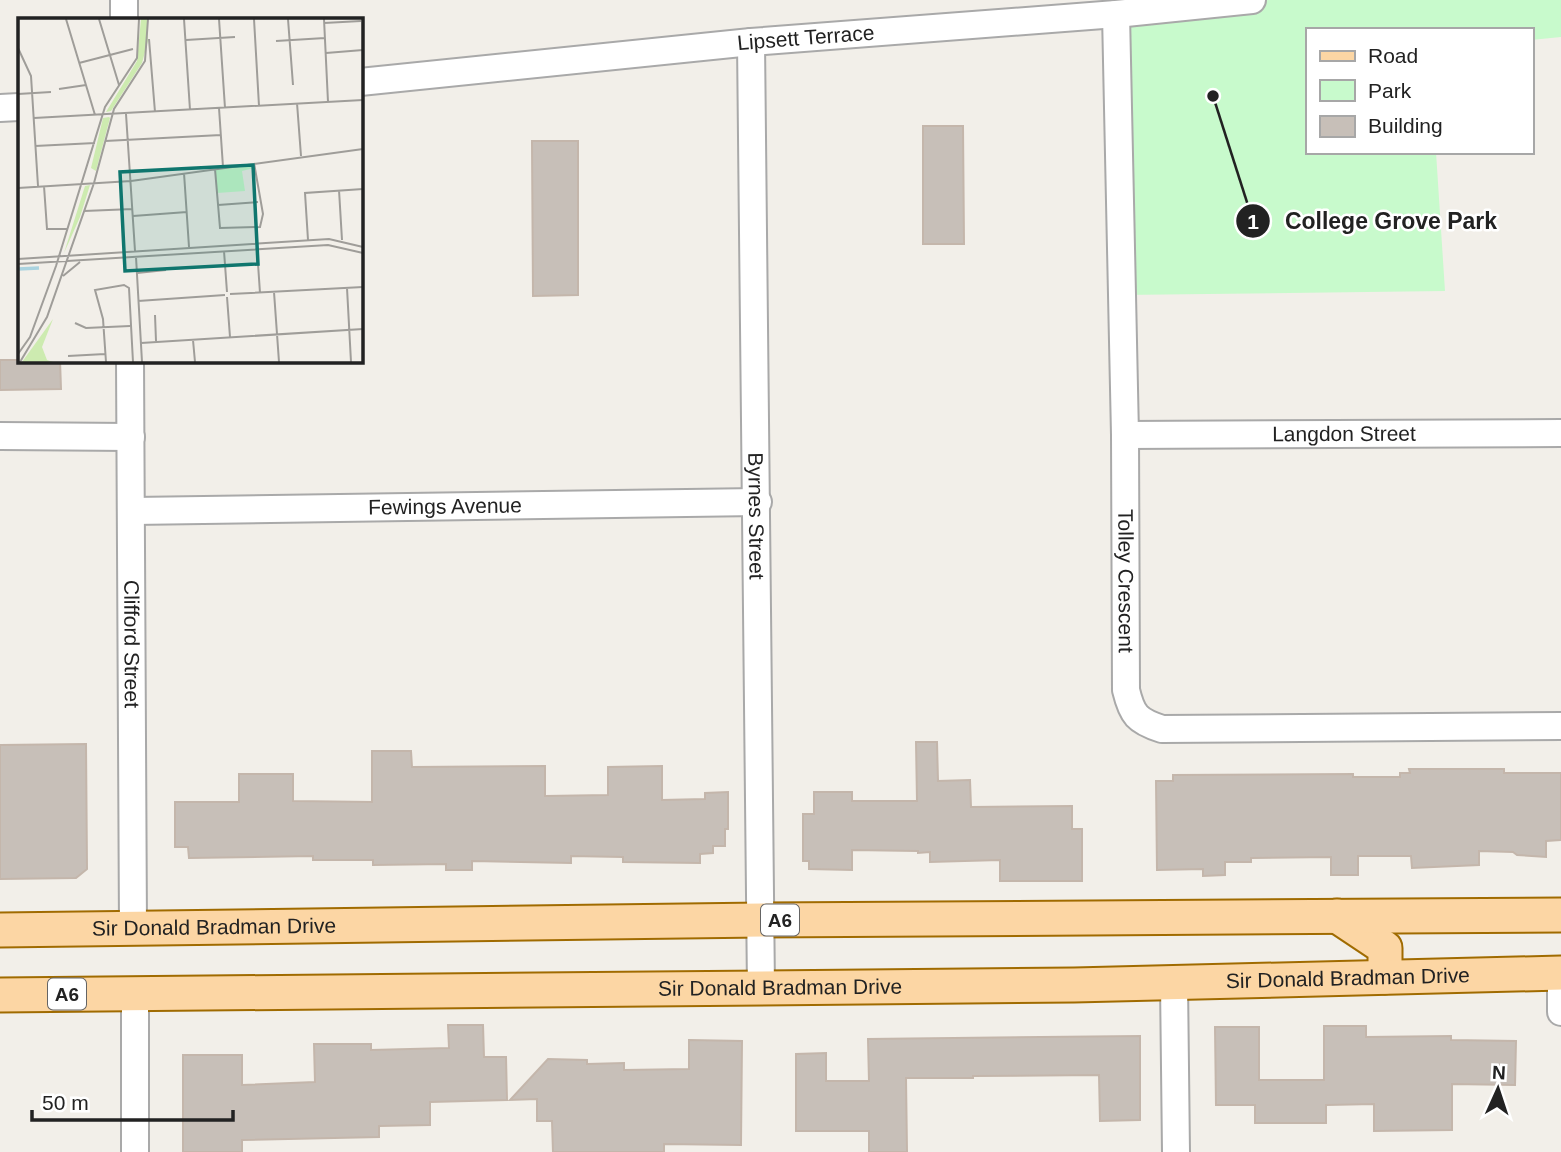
<svg xmlns="http://www.w3.org/2000/svg" width="1561" height="1152" font-family="Helvetica,sans-serif">
  <style>
    .park { fill: #c8facc }
    .building { fill: #c7bfb8; stroke: #c4b6ab; stroke-width: 2 }
    .lines { fill: none; stroke-linecap: round; stroke-linejoin: round }
    .minor-casing { stroke: #a9a9a9; stroke-width: 30 }
    .major-casing { stroke: #a06b00; stroke-width: 37 }
    .minor { stroke: #fff; stroke-width: 26 }
    .major { stroke: #fcd6a4; stroke-width: 33 }
    .labels { text-anchor: middle; stroke-width: 5; stroke-linejoin: round; paint-order: stroke }
    .shield { fill: #fff; stroke: #646464; stroke-width: 2 }
    .shield-label { font-size: 19px; font-weight: bold; fill: #222 }
    .street-label { font-size: 21px; fill: #222; stroke: #fff }
    .inset-river { fill: none; stroke: #aad3df; stroke-width: 3.5 }
    .inset-road { fill: none; stroke: #9f9d99; stroke-width: 2 }
    .view { fill: #0f766e; fill-opacity: 0.15; stroke: #0f766e; stroke-width: 3.5 }
    .inset-edge { fill: none; stroke: #222; stroke-width: 3.5 }
    .leader { fill: none; stroke: #222; stroke-width: 2.5 }
    .callout-dot { fill: #222; stroke: #fff; stroke-width: 2.5 }
    .mark-label { font-size: 21px; text-anchor: middle; font-weight: bold; fill: #fff }
    .callout-label { font-size: 23px; text-anchor: middle; font-weight: bold; fill: #222; stroke: #fff; stroke-width: 5; stroke-linejoin: round; paint-order: stroke }
  </style>
  <rect width="100%" height="100%" fill="#f2efe9"/>
  <path class="park" d="M1269,0H1561V37L1531,40V30H1307V152H1436L1445,291L1122,295L1116,14Z"/>
  <path class="building" d="M923,126H963L964,244H923Z
    M532,141H578V295L533,296Z
    M0,360H60L61,389L0,390Z
    M916,742H937L938,781L970,780L971,807L1072,806V829H1082V881H1000V860L930,862V852L918,853V851L852,850V870L809,869V861H803V814H814V792H852V801H917Z
    M86,744L87,869L76,878L0,879V745Z
    M372,751H411L412,767L545,766V796L608,795V767L662,766V800L705,799V793L728,792V829H725V846H713V853L700,854V863L623,862V857L571,856V863L472,861V870H446V864L373,865V860H313V856L189,858L188,847H175V802H239V774H293V801L372,802Z
    M1409,769H1504V773H1561V840L1546,841V857L1517,855L1513,852L1479,851V865L1412,868L1411,856H1358V875H1331V857L1251,858V862H1225V875L1203,876V869L1157,870L1156,781H1173V775L1353,774V777H1400V773H1410Z
    M448,1025H483L484,1057H506L507,1100L430,1102V1125L379,1126V1137L242,1140V1152H183V1055H242V1085L315,1082L314,1044H371V1050L449,1048Z
    M1324,1026H1366V1037L1451,1036V1040L1516,1041L1515,1085L1452,1084V1130L1374,1131V1104L1326,1105V1123H1255V1105H1216L1215,1027H1259V1080H1324Z
    M1140,1036V1120L1100,1121L1099,1075L973,1076V1078H906L907,1152H869V1131H796V1054L826,1053V1081H869L868,1039Z
    M689,1040L742,1041L741,1145L664,1144V1152H553L552,1121H537V1099L510,1100L548,1059L587,1060V1064L624,1063V1070L689,1069Z"/>
  <g class="lines">
    <g class="minor-casing">
      <g id="minor">
        <path d="M124,0V19"/>
        <path id="s1" d="M1116,14L1125,435L1126,690C1132,715 1137,721 1162,729L1561,726"/>
        <path id="s2" d="M751,42L761,989"/>
        <path id="s3" d="M360,82L751,42L1116,14L1252,0"/>
        <path d="M0,108L19,107"/>
        <path id="s4" d="M130,360L133,928"/>
        <path id="s5" d="M1125,435L1561,433"/>
        <path d="M0,436L131,437"/>
        <path id="s6" d="M133,511L758,502"/>
        <path d="M1561,973V1012"/>
        <path d="M1174,983L1176,1152"/>
        <path d="M135,993V1152"/>
      </g>
    </g>
    <g class="major-casing">
      <g id="major">
        <path d="M1337,916L1385,948V977"/>
        <path id="s7" d="M0,930L762,920L1561,915"/>
        <path id="s8" d="M0,995L1074,985L1561,973"/>
      </g>
    </g>
    <use href="#minor" class="minor"/>
    <use href="#major" class="major"/>
  </g>
  <g class="labels">
    <g class="shield">
      <rect x="761" y="904.5" width="38" height="31" rx="5"/>
      <rect x="48" y="978.5" width="38" height="31" rx="5"/>
    </g>
    <g class="shield-label">
      <text x="780" y="927">A6</text>
      <text x="67" y="1001">A6</text>
    </g>
    <g class="street-label">
      <text dy="7" stroke="none"><textPath href="#s3" startOffset="448">Lipsett Terrace</textPath></text>
      <text dy="7" stroke="none"><textPath href="#s5" startOffset="219">Langdon Street</textPath></text>
      <text dy="7" stroke="none"><textPath href="#s6" startOffset="312">Fewings Avenue</textPath></text>
      <text dy="7" stroke="none"><textPath href="#s2" startOffset="474">Byrnes Street</textPath></text>
      <text dy="7" stroke="none"><textPath href="#s1" startOffset="567">Tolley Crescent</textPath></text>
      <text dy="7" stroke="none"><textPath href="#s4" startOffset="284">Clifford Street</textPath></text>
      <text dy="7" stroke="none"><textPath href="#s7" startOffset="214">Sir Donald Bradman Drive</textPath></text>
      <text dy="7" stroke="none"><textPath href="#s8" startOffset="1348">Sir Donald Bradman Drive</textPath></text>
      <text dy="7" stroke="none"><textPath href="#s8" startOffset="780">Sir Donald Bradman Drive</textPath></text>
    </g>
  </g>
  <g transform="translate(18 18)">
    <rect width="345" height="345" fill="#f2efe9"/>
    <path d="M123,1H129L130,23L124,45L93,93L88,94L119,43ZM91,99L92,100L78,153L73,150L85,100ZM72,167L62,199L46,235L67,168ZM35,301L24,329L29,342L35,344H4Z" fill="#cdebb0"/>
    <path d="M236,145V150L224,153L227,173L199,175L197,151Z" fill="#c8facc"/>
    <path class="inset-river" d="M0,251L21,250"/>
    <path class="inset-road" d="M48,1L77,97M81,1L101,67M166,1L172,92M201,1L207,90M236,1L241,88M270,1L275,67M306,1L310,84M306,5L343,3M131,21L137,94M168,22L217,19M258,23L307,20M0,30L13,58L20,168M308,35L345,32M61,45L115,31M41,71L68,67M0,76L33,74M279,85L283,138M201,90L205,149M108,96L117,233M16,100L345,82M87,123L203,117M17,128L77,125M197,151L202,210L242,209L245,196L236,145M166,155L171,229M26,168L29,211H50M0,170L113,163L345,131M321,172L324,222M200,187L240,184M66,193L115,191M115,198L169,194M290,222L287,175L345,171M239,231L242,275M206,233L209,274M118,239L124,344M0,241L311,221L345,229M0,246L310,227L345,235M119,255L148,252M45,258L62,244M329,270L333,344M256,274L261,344M212,276L345,269M209,279L212,319M120,283L207,277M137,297L138,323M57,305L68,310L112,308M175,322L177,344M123,325L345,311M0,336L12,319L38,248L87,89L119,40L121,1M50,338L87,336M2,344L29,299L76,165L96,91L127,43L130,1M88,344L85,301L77,272L106,267L111,270L115,344"/>
    <path class="view" d="M235,147L240,246L107,253L102,154Z"/>
    <rect width="345" height="345" class="inset-edge"/>
  </g>
  <path class="leader" d="M1213 96L1253 221"/>
  <g class="callout-dot">
    <circle cx="1213" cy="96" r="7"/>
    <circle cx="1253" cy="221" r="18"/>
  </g>
  <g class="mark-label">
    <text x="1253" y="229">1</text>
  </g>
  <g class="callout-label">
    <text x="1391" y="229">College Grove Park</text>
  </g>
  <rect x="1306" y="28" width="228" height="126" fill="#ffffff" stroke="#a7a7a7" stroke-width="2"/>
  <rect x="1320" y="51" width="35" height="10" fill="#fcd6a4" stroke="#a7a7a7" stroke-width="2"/>
  <text x="1368" y="63" font-size="21" fill="#222222">Road</text>
  <rect x="1320" y="80" width="35" height="21" fill="#c8facc" stroke="#a7a7a7" stroke-width="2"/>
  <text x="1368" y="98" font-size="21" fill="#222222">Park</text>
  <rect x="1320" y="116" width="35" height="21" fill="#c7bfb8" stroke="#a7a7a7" stroke-width="2"/>
  <text x="1368" y="133" font-size="21" fill="#222222">Building</text>
  <g transform="translate(1498 1089) rotate(3)" stroke="#ffffff" stroke-width="5" paint-order="stroke">
  <path d="M0-5L12 26L0 18L-12 26Z" fill="#222222"/>
  <text y="-10" font-size="19" font-weight="bold" text-anchor="middle" fill="#222222">N</text>
  </g>
  <path d="M32 1110v10h201v-10" fill="none" stroke="#222222" stroke-width="3.5"/>
  <text x="42" y="1110" font-size="21" fill="#222222" stroke="#ffffff" stroke-width="5" paint-order="stroke">50 m</text>
</svg>
